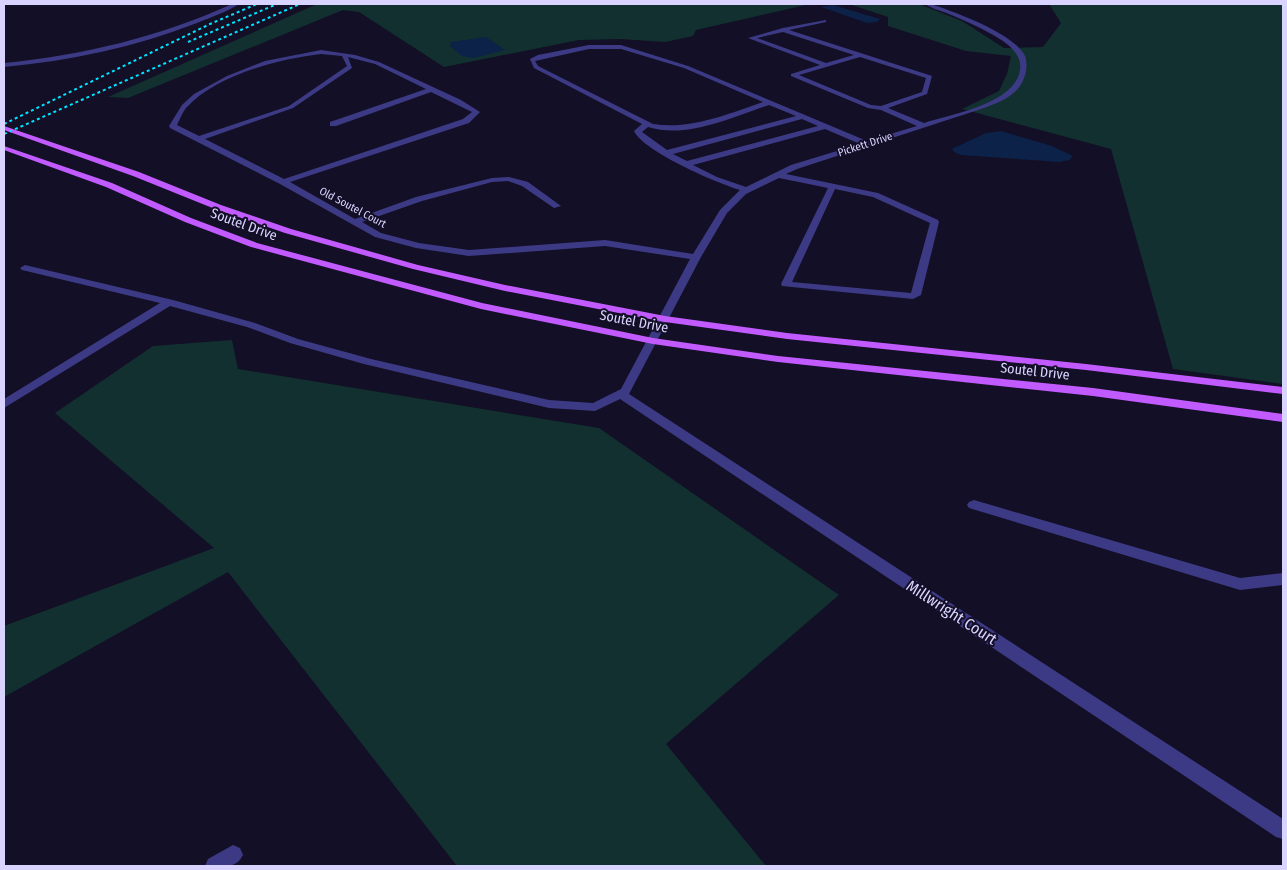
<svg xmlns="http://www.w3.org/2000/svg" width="1287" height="870" font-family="'Fira Sans Condensed',sans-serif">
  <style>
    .green { fill: #12302f }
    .water { fill: #0c2248 }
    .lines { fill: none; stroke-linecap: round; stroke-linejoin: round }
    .minor { fill: #3d3a85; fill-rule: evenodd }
    .major { fill: #c25bff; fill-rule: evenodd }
    .rail { stroke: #00e5ff; stroke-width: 2; stroke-dasharray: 3 3; stroke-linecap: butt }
    .labels { text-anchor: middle; stroke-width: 4; stroke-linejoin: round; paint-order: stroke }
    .far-street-label { font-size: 11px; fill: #d9d4ff; stroke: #130f26 }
    .street-label { font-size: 14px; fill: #d9d4ff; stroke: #130f26 }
    .near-street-label { font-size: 16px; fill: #d9d4ff; stroke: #130f26 }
  </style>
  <rect width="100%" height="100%" fill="#130f26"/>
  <path class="green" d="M317,4H810L696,30L693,36L665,42L620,39L579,40L444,67L359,12L343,10L128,98L108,97Z
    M849,4H919L962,21L1004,48L1043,47L1061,23L1049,4H1283V384L1173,369L1111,149L962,109L999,91L1007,74L1011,56L966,51L888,26V17Z
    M232,340L238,369L599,428L839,595L666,744L766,866H457L228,572L4,697V626L214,548L55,413L153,346Z"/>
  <path class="water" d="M833,5L880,19L877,22L867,23L821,7Z
    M486,37L505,50L473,58L462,56L450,46L451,42Z
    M1001,131L1052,146L1073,156L1069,160L1060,162L961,155L954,152L952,149L986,133Z"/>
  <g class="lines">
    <path class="minor" d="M232,4H239C227,12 211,17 197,23C135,47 70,61 4,67V63C84,55 159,37 232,4Z
      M925,4H931C954,12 1014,33 1025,56C1027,62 1027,69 1025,75C1020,95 999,103 981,109L797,169L786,174L878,193L938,220L939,222L921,295L913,299L782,286L781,284L828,188L779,178L746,194L727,213L701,257L629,394L1283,819V839L1276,837L620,399L595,411L549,408L364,364L290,343L247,327L170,306L4,408V399L160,303L22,270L20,268L25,265L173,300L255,323L298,339L371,359L549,400L593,403L621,389L690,259L605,246L469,256L416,248L375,237L280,184L170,128L169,126L182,105L194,94L227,76L265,61L321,50L355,55L379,62L461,100L480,112L469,123L290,182L355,219L416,197L492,178L509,177L528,182L561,206L554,208L522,186L508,181L492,182L422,201L362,222L381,233L419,243L469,250L605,240L693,254L720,210L740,190C717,183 644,152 634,131L642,124L534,68L530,59L538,55L589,45H621L688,66L867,141L917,126L881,110L868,108L791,76V74L820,65L748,38L783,28L826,20V22L789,30L932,76L927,94L888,108L924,123C952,114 1015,104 1020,70C1023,50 999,38 984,30C973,24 961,19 949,14C941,11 931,8 925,4ZM783,32L854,55L826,63L757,38ZM589,49H621L684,68L763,102C728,114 691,130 653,124L538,66L535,61ZM321,54L342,56L347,66L289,106L199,136L177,125C180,119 182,113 186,108C216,75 278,59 321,54ZM348,57L375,64L426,89L330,122V126H336L431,92L472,112L463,119L284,179L205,139L293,108L352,68ZM860,57L926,78L922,92L881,106L871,105L799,75ZM769,105L796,116L667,150L642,132L648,127C687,139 732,117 769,105ZM802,119L818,126L687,161L673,154ZM825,129L860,144L791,165L746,187L717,177L693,165ZM835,189L873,197L930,223L911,293L792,282Z
      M974,500L1240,578L1283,573V585L1240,590L969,508L967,505L969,502Z
      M233,845L240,848L243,855C236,870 220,866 205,866L208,859Z"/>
    <path class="major" d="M4,126L139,172L221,205L291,229L418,265L505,285L665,316L787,333L1086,364L1283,387V394L1086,370L787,339L665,322L505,291L413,269L285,233L215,209L133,176L4,130Z
      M4,146L112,183L191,218L257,243L482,303L653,338L778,356L1093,388L1283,414V422L1093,396L778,362L653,344L481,309L251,247L185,222L106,187L4,150Z"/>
    <path class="rail" d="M188,42L277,4
      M4,124L210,24L257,4
      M4,134L300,4"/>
  </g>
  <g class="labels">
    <g class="far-street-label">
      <text transform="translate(865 144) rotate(-18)" y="4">Pickett Drive</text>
      <text transform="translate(353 207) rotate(28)" y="4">Old Soutel Court</text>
    </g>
    <g class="street-label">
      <text transform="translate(244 224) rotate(20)" y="5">Soutel Drive</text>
      <text transform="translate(634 321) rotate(11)" y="5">Soutel Drive</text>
      <text transform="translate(1035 371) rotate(6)" y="5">Soutel Drive</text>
    </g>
    <g class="near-street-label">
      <text transform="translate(952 612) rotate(33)" y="6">Millwright Court</text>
    </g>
  </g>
  <rect width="1287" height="870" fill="none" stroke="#d9d4ff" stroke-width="10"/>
</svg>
